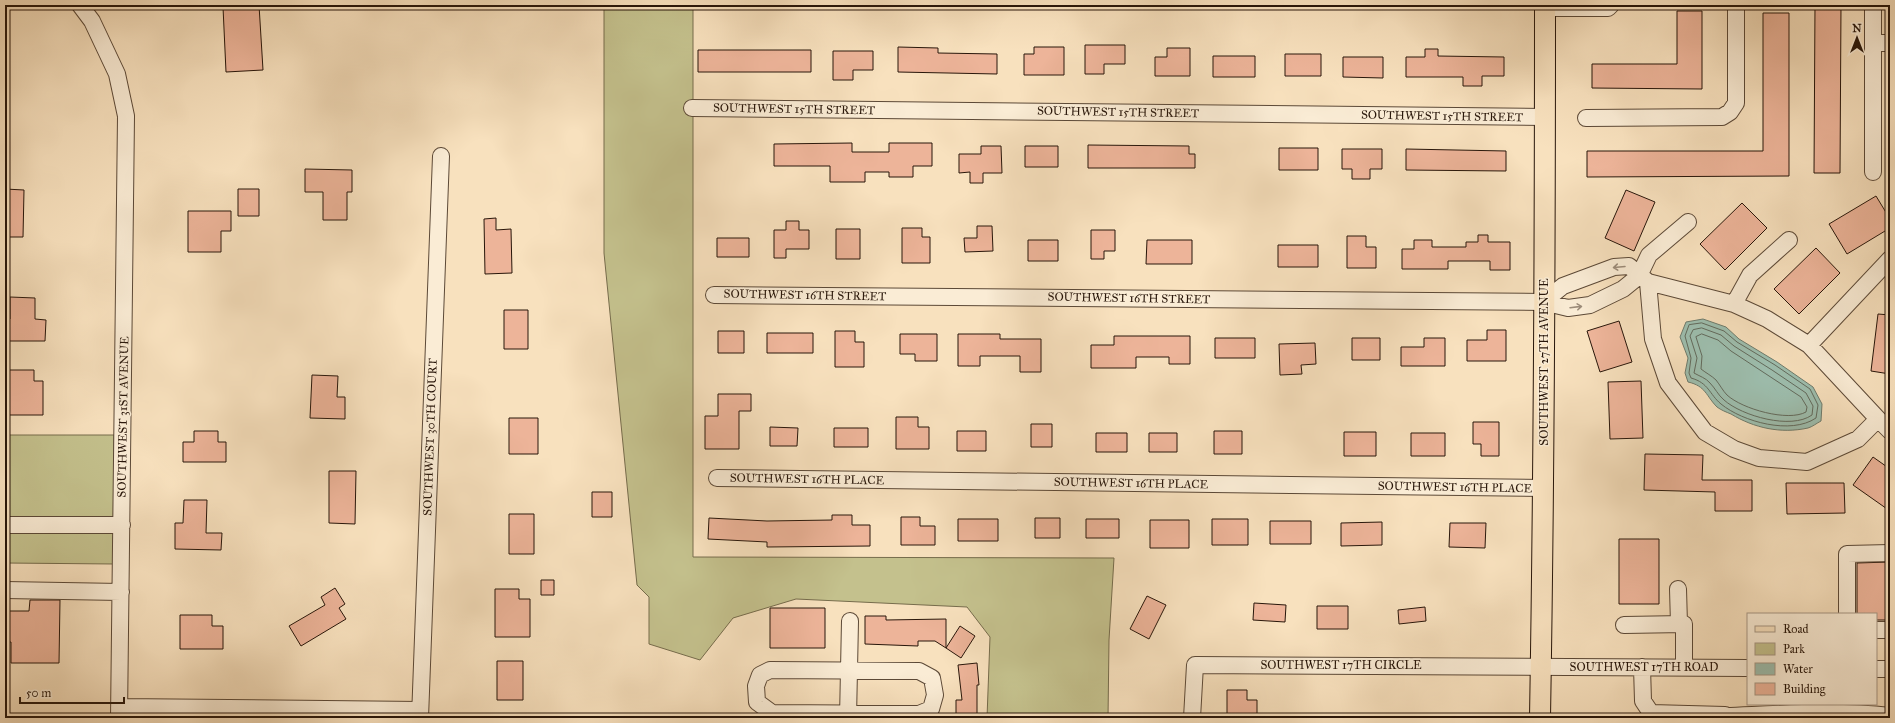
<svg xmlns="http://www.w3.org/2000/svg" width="1895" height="723" font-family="'IM FELL Great Primer',serif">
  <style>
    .green { fill: #c4c18d; stroke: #766c4c }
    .water { fill: #9dbeae; stroke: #6e7b6c }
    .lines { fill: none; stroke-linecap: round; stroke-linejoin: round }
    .shore { stroke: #626a5c; stroke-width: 1 }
    .building { fill: #edb499; stroke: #28160a }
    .minor-casing { stroke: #5c4937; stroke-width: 18 }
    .major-casing { stroke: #28160a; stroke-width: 22 }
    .minor { stroke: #faecd5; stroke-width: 16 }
    .major { stroke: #f8e1be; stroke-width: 20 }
    .oneway { stroke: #9c8c7a }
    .labels { text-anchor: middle; stroke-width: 3; stroke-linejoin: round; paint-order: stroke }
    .street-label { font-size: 12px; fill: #28160a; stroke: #faecd5 }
  </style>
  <rect width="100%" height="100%" fill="#f8e1be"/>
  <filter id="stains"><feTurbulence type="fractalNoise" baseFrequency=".005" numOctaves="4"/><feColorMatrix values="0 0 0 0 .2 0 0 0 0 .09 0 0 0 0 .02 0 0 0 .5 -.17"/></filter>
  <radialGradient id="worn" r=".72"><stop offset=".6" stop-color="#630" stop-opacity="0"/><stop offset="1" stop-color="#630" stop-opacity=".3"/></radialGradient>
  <path class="green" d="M604,5H693V557L1114,558L1109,640L1108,718H987L990,637L967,607L796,599L733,618L700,660L649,644V597L637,585L604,253Z
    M5,435H114V564L5,563Z"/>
  <path class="water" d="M1703,319L1726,327L1739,339L1777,362L1813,387L1822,404L1821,421C1817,423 1812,427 1808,428C1781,434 1754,428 1731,414C1726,412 1721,410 1717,407C1706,396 1706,386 1688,382L1685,373L1688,358L1680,337L1686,322Z"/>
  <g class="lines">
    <path class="shore" d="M1702,323L1724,331L1737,342L1775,365L1810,389L1818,405L1816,418C1791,435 1743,422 1721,404C1709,394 1709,383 1691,378L1689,373L1691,358L1685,336L1689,325Z
      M1702,328L1721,335L1734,346L1772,370L1806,393L1813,406L1812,415C1791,430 1742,416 1724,400C1718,395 1715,388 1710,383C1706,378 1699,376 1694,373L1697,358L1690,336L1693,330Z
      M1702,334L1718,340L1731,351L1801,397L1807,407L1806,412C1788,422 1742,409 1727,395C1723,391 1720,385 1716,380C1712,376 1706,373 1701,369L1702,356L1696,337Z"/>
  </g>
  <path class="building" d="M259,5L263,70L226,72L223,7Z
    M1815,5H1841L1840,173H1814Z
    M1677,11H1702V89L1592,88V64H1677Z
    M1763,13H1789V176L1587,177V151H1763Z
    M1085,45H1125V64H1104V74H1085Z
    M898,47L938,48V53L997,54V74L898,72Z
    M1034,47H1064V75H1024V54H1034Z
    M1167,48H1190V76H1155V57H1167Z
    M1425,49H1438V56L1504,57V76H1482V86H1463V77H1406V57H1425Z
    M698,50H811V72H698Z
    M833,51H873V70H853V80H833Z
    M1285,54H1321V76H1285Z
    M1213,56H1255V77H1213Z
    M1343,57H1383V78L1343,77Z
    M852,143V152H889V143H932V166H913V177H889V172H865V182H830V166H774V144Z
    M1088,145L1189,146V154H1195V168H1088Z
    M981,146H1001L1002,173H983V183H970V172L959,173V154H981Z
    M1025,146H1058V167H1025Z
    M1279,148H1318V170H1279Z
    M1342,149H1382V169H1370V179H1352V169H1342Z
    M1406,149L1506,151V171L1406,170Z
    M305,169L352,170V192H347V220H323V192H305Z
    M5,189L24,190L23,237H5Z
    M238,189H259V216H238Z
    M1626,190L1655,202L1634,251L1605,238Z
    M1876,196L1890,219V228L1847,254L1829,224Z
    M1742,203L1767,228L1725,270L1700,244Z
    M188,211H231V231H221V252H188Z
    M496,218V230L511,229L512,273L485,274L484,219Z
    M786,221H799V230H809V249H786V258H774V230H786Z
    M977,226H992L993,251L965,252L964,238H977Z
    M902,228H922V237H930V263H902Z
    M836,229H860V259H836Z
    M1091,230H1115V251H1104V259H1091Z
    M1478,235H1488V242H1510V270H1490V261H1448V269H1402V249H1414V240H1432V247H1466V242H1478Z
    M1347,236H1366V247H1376V268H1347Z
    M717,238H749V257H717Z
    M1028,240H1058V261H1028Z
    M1147,240H1192V264H1146Z
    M1278,245H1318V267H1278Z
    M1816,248L1840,273L1799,314L1774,289Z
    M10,297L35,298V319L46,320L45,341H5V319H10Z
    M504,310H528V349H504Z
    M1878,314L1890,315V374L1871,371Z
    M1619,321L1632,362L1600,372L1587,331Z
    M1487,330H1506V361H1467V340H1487Z
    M718,331H744V353H718Z
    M835,331H855V342H864V367H835Z
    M767,333H813V353H767Z
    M900,334H937V361H915V354H900Z
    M958,334H1000V339H1041V372H1020V356H980V366H958Z
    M1114,336H1190V364H1169V357H1136V368H1091V345H1114Z
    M1215,338H1255V358H1215Z
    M1352,338H1380V360H1352Z
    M1424,338H1445V366H1401V347H1424Z
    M1315,343L1316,364L1301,365L1302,374L1280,375L1279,344Z
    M9,370H34V381H43V415H8V393H5V380H9Z
    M312,375L338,376L337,397H345V419L310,418Z
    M1641,381L1643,438L1610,439L1608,382Z
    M718,394H751V411H739V449H705V416H718Z
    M896,417H918V427H929V449H896Z
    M509,418H538V454H509Z
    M1473,422H1499V456H1481V444H1473Z
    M1031,424H1052V447H1031Z
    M770,427L798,428L797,446H770Z
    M834,428H868V447H834Z
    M194,431H218V442H226V462H183V442H194Z
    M957,431H986V451H957Z
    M1214,431H1242V454H1214Z
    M1344,432H1376V456H1344Z
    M1096,433H1127V452H1096Z
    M1149,433H1177V452H1149Z
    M1411,433H1445V456H1411Z
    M1645,454L1703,455L1702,480H1752V511H1715V492L1644,490Z
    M1873,457L1890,469V511L1853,485Z
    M329,471H356L355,524L329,523Z
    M1786,483H1844L1845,513L1787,514Z
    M592,492H612V517H592Z
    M184,500H207L206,533H222L221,550L175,549V523H183Z
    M509,514H534V554H509Z
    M832,515H852V525H870V546L767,547V542L708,539L709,518L767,521L832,520Z
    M901,517H920V526H935V545H901Z
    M1035,518H1060V538H1035Z
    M958,519H998V541H958Z
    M1086,519H1119V538H1086Z
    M1212,519H1248V545H1212Z
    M1150,520H1189V548H1150Z
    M1270,521H1311V544H1270Z
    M1382,522V545L1341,546V523Z
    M1450,523H1486L1485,548L1449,547Z
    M1619,539H1659V604H1619Z
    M1890,562V620H1876V614H1857V563Z
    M541,580H554V595H541Z
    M335,588L345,604L339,608L346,619L301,646L289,626L325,605L321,597Z
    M495,589H519V599H530V637H495Z
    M1147,596L1166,605L1149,639L1130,629Z
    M30,600H60L59,663H11V642H5V611H29Z
    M1254,603L1286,605L1285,622L1253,620Z
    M1317,606H1348V629H1317Z
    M1425,607L1426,621L1399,624L1398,610Z
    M770,608H825V648H770Z
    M180,615H212V626H223V649H180Z
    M865,616H886V620L946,619V648L935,641H918V646L865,644Z
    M960,626L975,636L961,658L946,648Z
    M497,661H523V700H497Z
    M977,663L979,685H977V718H956V700H962L958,665Z
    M1227,690H1247V700H1257V718H1227Z"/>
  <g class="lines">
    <g class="minor-casing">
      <path id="minor" d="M80,5L92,21L117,74L126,116L119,718
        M1545,8H1608L1611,5
        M1873,43H1890
        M692,108L1545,117
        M1586,118L1722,117L1730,112L1736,103V5
        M1873,172V5
        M1648,282L1653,339L1668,383L1705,432L1734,449L1759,458L1807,462L1858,439L1878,419L1890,431
        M714,295L1543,302L1568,308L1590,305L1623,289L1639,276L1649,255L1688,222
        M1543,302L1563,286L1614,267L1629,266L1648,282L1734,304L1767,319L1809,345L1890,259
        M1734,304L1750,275L1789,240
        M1809,345L1878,419
        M717,478L1544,488
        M5,525H122
        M1678,589L1679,624
        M5,590L121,592
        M1847,614V554L1890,553
        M1624,625L1684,624V667
        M1876,630H1890
        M1642,667L1643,701L1651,713L1725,715L1726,718
        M1876,669H1890
        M770,670L919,671L932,678L935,695L931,709L919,714L772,713L757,702L756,686L760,675Z
        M119,707L420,710
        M1725,716C1780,714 1836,710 1890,716
        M420,718L441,156
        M848,718L850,621
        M1192,718L1195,665L1748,668"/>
    </g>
    <g class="major-casing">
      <path id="major" d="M1540,718C1544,480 1545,243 1545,5"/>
    </g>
    <use href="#minor" class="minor"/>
    <use href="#major" class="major"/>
  </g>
  <defs><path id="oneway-shaft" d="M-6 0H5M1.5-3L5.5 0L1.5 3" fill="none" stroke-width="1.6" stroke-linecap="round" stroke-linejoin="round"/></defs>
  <g class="oneway">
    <use href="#oneway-shaft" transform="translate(1619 267) rotate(175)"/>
    <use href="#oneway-shaft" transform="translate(1576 307) rotate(-7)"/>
  </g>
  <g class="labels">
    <g class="street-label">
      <text transform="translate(794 109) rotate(1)" y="4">SOUTHWEST 15TH STREET</text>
      <text transform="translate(1118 112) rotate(1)" y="4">SOUTHWEST 15TH STREET</text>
      <text transform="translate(1442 116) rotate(1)" y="4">SOUTHWEST 15TH STREET</text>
      <text transform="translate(805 295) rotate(1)" y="4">SOUTHWEST 16TH STREET</text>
      <text transform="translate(1129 298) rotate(1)" y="4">SOUTHWEST 16TH STREET</text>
      <text transform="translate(1544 362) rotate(-90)" y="4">SOUTHWEST 27TH AVENUE</text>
      <text transform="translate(123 417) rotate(-89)" y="4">SOUTHWEST 31ST AVENUE</text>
      <text transform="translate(430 437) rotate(-88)" y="4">SOUTHWEST 30TH COURT</text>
      <text transform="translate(807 479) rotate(1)" y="4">SOUTHWEST 16TH PLACE</text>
      <text transform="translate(1131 483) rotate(1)" y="4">SOUTHWEST 16TH PLACE</text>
      <text transform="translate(1455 487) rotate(1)" y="4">SOUTHWEST 16TH PLACE</text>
      <text x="1341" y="669">SOUTHWEST 17TH CIRCLE</text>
      <text x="1644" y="671">SOUTHWEST 17TH ROAD</text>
    </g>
  </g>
  <rect width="1895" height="723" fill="none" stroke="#f8e1be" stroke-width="20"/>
  <rect x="6" y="6" width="1883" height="711" fill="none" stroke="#28160a" stroke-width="2"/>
  <rect x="10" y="10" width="1875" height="703" fill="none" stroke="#28160a"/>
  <rect x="1747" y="613" width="130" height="92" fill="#faecd5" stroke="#a69684"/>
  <rect x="1755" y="626" width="20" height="6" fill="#f8e1be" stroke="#a69684"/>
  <text x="1783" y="633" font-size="12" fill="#28160a">Road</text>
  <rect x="1755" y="643" width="20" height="12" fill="#c4c18d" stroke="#a69684"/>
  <text x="1783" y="653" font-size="12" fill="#28160a">Park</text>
  <rect x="1755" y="663" width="20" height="12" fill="#9dbeae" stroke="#a69684"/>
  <text x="1783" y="673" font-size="12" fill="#28160a">Water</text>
  <rect x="1755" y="683" width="20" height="12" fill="#edb499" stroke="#a69684"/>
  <text x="1783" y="693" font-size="12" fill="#28160a">Building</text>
  <g transform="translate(1857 38)" stroke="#faecd5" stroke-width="3" paint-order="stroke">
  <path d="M0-3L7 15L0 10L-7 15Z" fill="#28160a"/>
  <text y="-6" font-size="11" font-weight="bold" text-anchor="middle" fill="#28160a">N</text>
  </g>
  <path d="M20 697v6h104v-6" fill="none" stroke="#28160a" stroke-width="2"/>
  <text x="26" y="697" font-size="12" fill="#28160a" stroke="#faecd5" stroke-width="3" paint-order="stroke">50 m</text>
  <rect width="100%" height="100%" filter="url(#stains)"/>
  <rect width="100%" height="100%" fill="url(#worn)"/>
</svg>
